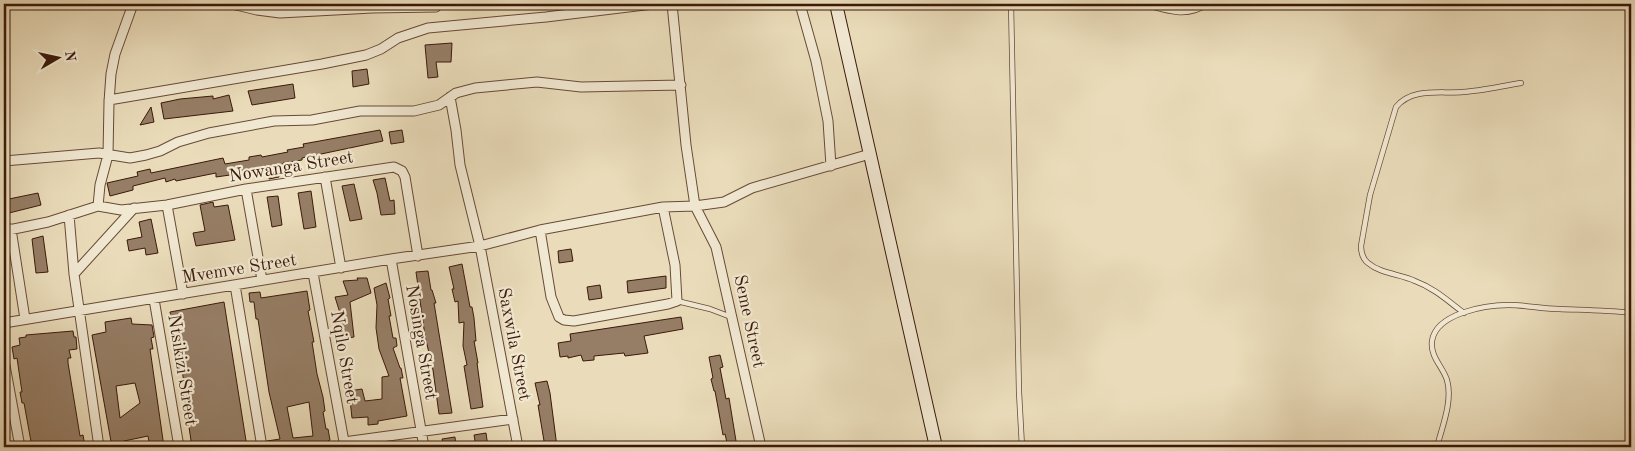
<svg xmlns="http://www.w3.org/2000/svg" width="1635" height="451" font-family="'Old Standard TT',serif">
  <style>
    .building { fill: #967e66; stroke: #3b190a; fill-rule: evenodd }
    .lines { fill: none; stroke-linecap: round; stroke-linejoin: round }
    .service-casing { stroke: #674a36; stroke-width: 6 }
    .minor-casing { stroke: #674a36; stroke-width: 11 }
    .secondary-casing { stroke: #3b190a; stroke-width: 14 }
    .service { stroke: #f1e8d2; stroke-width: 4.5 }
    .minor { stroke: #f1e8d2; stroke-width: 9 }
    .secondary { stroke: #f1e8d2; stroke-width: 12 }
    .labels { text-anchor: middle; stroke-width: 4.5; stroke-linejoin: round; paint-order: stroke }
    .street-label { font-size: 18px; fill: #3b190a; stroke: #f1e8d2 }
  </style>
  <rect width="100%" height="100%" fill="#eadcba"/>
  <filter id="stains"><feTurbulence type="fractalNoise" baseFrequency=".004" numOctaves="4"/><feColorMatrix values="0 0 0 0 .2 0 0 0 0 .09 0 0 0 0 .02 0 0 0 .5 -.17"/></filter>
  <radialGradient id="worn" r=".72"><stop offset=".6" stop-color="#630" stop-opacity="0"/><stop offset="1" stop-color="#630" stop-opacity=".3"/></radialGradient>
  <path class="building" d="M452,43L451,62H436L438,77L428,78L425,45Z
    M367,69L369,84L353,87L352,71Z
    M293,84L295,98L252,105L248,91Z
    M229,95L233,111L164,119L161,103L180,99L213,96V99Z
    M151,107L154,122L140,125Z
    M380,130L383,141L302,158V160L283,163V165L277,166L279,177L269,179L267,166L244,170V173L216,177V173L176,181L175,179L166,182L165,178L133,186V190L110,196L107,183L138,176L137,172L150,169L151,173L223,158L225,164L249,160V157L261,155L262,157L288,152L287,150L304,147L303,144Z
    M402,130L404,142L391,144L389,132Z
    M385,178L390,201L394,200L395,214L381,215L377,193L373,180Z
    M354,184L362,219L350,221L342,186Z
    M311,191L316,227L304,229L298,193Z
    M38,193L41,205L5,214L4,200Z
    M278,196L282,225L272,227L267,197Z
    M213,202L214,207L228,205L235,240L196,246L193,233L205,231L200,205Z
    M151,219L158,253L146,255L145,248L129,251L127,240L142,237L139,222Z
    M43,236L48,272L36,273L32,239Z
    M571,249L573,261L559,263L558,251Z
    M462,264L470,307H472L474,318L476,341H474L478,363H477L483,407L471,409L464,366L467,365L463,346L464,322L459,323L458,301L455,302L452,289H454L449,267Z
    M428,271L431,290H432L436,303H434L452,413L439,414L433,370L425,336L416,272Z
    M666,276V288L628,293L627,281Z
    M357,278H367L371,293L350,302L354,337L341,339L336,314L340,313L335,297L348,295L343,281L358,280Z
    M386,283L390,298L388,299L391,316H389L393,338H396L397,346L393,348L400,368H401L403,378H400L407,416L378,421V424L368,425V417L352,418L349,391L362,389L365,401L382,399V377L389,376L379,349L376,328L377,305L374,288Z
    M600,285L602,298L589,300L587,287Z
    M307,291L310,310L308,311L314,342H312L317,374L323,397L325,411L323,412L326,429H328L330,440L328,441L329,447H268L267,441L280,439L269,392L258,319H256L254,302H250L249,293L260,292L261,298ZM309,402L313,436L293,438L287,407Z
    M224,302L247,447H192L184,394H185L183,376L170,312Z
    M681,317L683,329L644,336L648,353L625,356L624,353L594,356V360L583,361L581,355L568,358V356L560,357L558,343L571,341L570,334Z
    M131,318L132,324L152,325L154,337L151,338L153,349H150L164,447H150L148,436L124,441L125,447H112L92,335L106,332L105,322ZM135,383L140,403L120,418L116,386Z
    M73,331L74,337H76L77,349L69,350L71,358H68V363L80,436L83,435L85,446L71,447V445L58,447H32L24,403H22L20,392H22L17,358L14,359L12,347L20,345L19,338L26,337V335Z
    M720,355L723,367L720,368L726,399L729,398L737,447H728L725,434L723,435L715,391H714L711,379L713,378L709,357Z
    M547,381L550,393L557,447H545L538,405H540L535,383Z
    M486,433L488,447H476L474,435Z
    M455,437L456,447H444L442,439Z"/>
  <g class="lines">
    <g class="service-casing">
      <path id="service" d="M1011,4L1019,392L1022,447
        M1143,4C1165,10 1187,19 1207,4
        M677,301L710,309L731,317
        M1464,313C1448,301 1434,288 1415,281C1401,274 1381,274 1368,263C1363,259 1361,253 1361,246L1370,195L1396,107C1412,87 1441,94 1463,92C1482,91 1502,86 1521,83
        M1437,447C1442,427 1453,401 1447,380C1443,367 1430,357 1432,341C1436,313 1486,305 1509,305C1526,305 1542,309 1559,309C1583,310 1607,310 1631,313"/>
    </g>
    <g class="minor-casing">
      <path id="minor" d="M232,4L257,10L280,13L372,8L436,7
        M672,4L686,145L695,206L724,202L752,188L870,154
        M800,4L816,61L828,121L831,166
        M450,97L456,130L460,165L480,246L518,447
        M109,100L322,64L366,55L381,49L398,38L428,28L546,17L653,4
        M4,161L99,153L130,158L146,155L160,151L178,142L209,133L274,121L312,120L360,111H414L439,105L456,93L475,88L537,82L581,87L681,85
        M325,177L341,268
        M246,189L262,280
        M167,205L183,294
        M98,206L100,185L108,155L109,102L111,74L115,54L133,4
        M69,215L74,274L99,447
        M11,229L25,319
        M540,230L551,297L559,317L564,320L574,321L668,304L677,301L675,265L663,207
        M4,231L48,222L98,206L121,210L167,205L246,189L394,167L402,171L405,177L418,256
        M391,259L424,447
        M313,273L345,447
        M74,274L134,208
        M235,285L262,447
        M154,299L179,447
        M4,323L391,259L480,246L540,230L663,207L695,206L716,247L761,447
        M4,360L20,447
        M344,442L513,419"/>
    </g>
    <g class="secondary-casing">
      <path id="secondary" d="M836,4L936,447"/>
    </g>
    <use href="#service" class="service"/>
    <use href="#minor" class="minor"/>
    <use href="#secondary" class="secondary"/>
  </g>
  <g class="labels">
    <g class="street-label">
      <text transform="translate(291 166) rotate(-9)" y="6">Nowanga Street</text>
      <text transform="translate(239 268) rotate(-9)" y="6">Mvemve Street</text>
      <text transform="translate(750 321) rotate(78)" y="6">Seme Street</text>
      <text transform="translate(422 342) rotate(80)" y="6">Nosinga Street</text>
      <text transform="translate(515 344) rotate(79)" y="6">Saxwila Street</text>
      <text transform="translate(345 357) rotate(80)" y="6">Nqilo Street</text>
      <text transform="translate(183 370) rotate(81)" y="6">Ntsikizi Street</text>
    </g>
  </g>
  <rect width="1635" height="451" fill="none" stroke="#eadcba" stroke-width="20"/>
  <rect x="5" y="5" width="1625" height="441" fill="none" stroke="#3b190a" stroke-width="2.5"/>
  <rect x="10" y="10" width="1615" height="431" fill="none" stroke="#3b190a"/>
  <g transform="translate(58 58) rotate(81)" stroke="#f1e8d2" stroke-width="4" paint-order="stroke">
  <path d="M0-4L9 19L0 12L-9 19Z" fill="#3b190a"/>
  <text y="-8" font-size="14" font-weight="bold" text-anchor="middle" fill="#3b190a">N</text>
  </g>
  <rect width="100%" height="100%" filter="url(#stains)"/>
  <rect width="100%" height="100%" fill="url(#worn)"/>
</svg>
